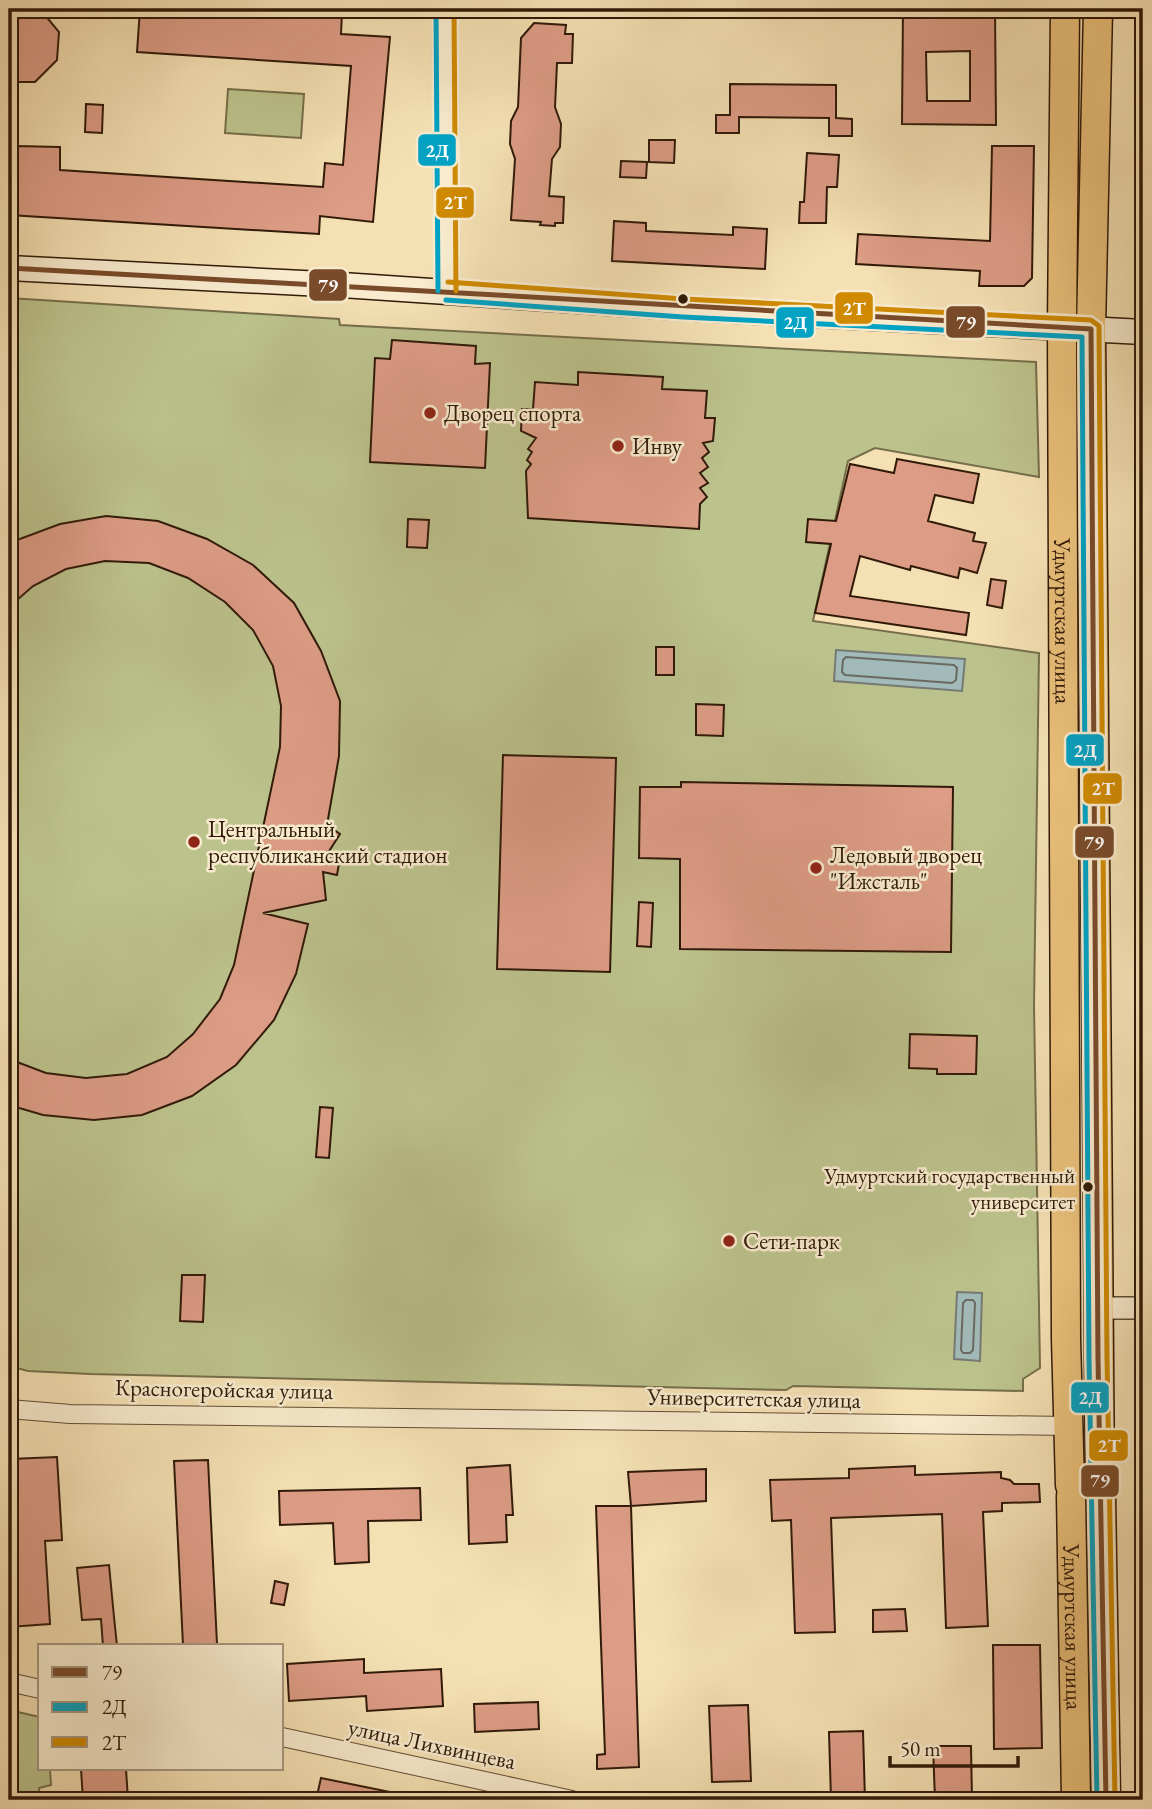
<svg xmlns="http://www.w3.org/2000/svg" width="1152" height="1809" font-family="'EB Garamond',serif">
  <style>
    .green { fill: #bcc28c; stroke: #766e4a; stroke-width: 2 }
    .water { fill: #a2bab9; stroke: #757a73; stroke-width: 2 }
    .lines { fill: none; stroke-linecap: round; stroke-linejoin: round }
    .shore { stroke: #6a6a61; stroke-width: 2 }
    .building { fill: #dc9c85; stroke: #311a09; stroke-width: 2; fill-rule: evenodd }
    .minor-casing { stroke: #624c34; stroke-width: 20 }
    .tertiary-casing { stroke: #624c34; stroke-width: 24 }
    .secondary-casing { stroke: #311a09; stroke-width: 27 }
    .primary-casing { stroke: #311a09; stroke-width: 31 }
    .minor { stroke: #f8ebce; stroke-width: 18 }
    .tertiary { stroke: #f8ebce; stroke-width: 21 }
    .secondary { stroke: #f8ebce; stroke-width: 24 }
    .primary { stroke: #eac07a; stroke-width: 28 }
    .bus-1-casing { stroke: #f8ebce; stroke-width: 10 }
    .bus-2-casing { stroke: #f8ebce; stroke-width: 10 }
    .bus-3-casing { stroke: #f8ebce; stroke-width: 10 }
    .bus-1 { stroke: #7a4b2a; stroke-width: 5 }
    .bus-2 { stroke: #02a2c4; stroke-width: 5 }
    .bus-3 { stroke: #cf8a02; stroke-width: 5 }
    .bus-dot { fill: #311a09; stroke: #f8ebce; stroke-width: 2.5 }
    .poi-dot { fill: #8f2418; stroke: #f8ebce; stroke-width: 2.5 }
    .labels { text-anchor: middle; stroke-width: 5; stroke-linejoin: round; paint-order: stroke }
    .bus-label { font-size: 21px; fill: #311a09; stroke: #f8ebce; text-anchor: end }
    .poi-label { font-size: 23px; fill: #311a09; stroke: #f8ebce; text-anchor: start }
    .street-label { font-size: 23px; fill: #311a09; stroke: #f8ebce }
    .line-badge { stroke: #f8ebce; stroke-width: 2.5 }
    .badge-label { font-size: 19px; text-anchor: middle; font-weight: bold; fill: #fff }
  </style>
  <rect width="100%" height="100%" fill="#f4e0b3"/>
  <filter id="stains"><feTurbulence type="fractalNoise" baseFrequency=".00286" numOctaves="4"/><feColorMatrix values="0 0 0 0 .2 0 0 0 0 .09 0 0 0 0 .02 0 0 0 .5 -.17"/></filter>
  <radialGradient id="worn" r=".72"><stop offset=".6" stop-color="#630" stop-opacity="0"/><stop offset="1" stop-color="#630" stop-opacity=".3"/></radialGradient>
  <path class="green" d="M228,89L304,94L301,138L225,133Z
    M9,298L339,319L340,325L1036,362L1039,477L875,448L848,461L813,621L1039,653L1034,1006L1040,1368L1023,1379V1391L793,1386L786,1390L90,1374L28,1371L9,1366Z
    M9,1710L40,1717V1769H50L51,1785L39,1788L40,1800H9Z"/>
  <path class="water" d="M836,650L965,659L962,691L834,681Z
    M957,1292L982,1293L980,1361L954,1359Z"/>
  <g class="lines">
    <path class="shore" d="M846,657L954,665L957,668L956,680L952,683L845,675L842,672L843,660Z
      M966,1300H973L975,1303L973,1350L970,1353H963L961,1350L963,1303Z"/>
  </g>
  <path class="building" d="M9,9H40L59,32L57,60L35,82H9Z
    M140,9H280L342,13L341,34L390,37L373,222L320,216L319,234L9,215V164H17V146L60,147V170L323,187L325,163L343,165L351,66L137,52Z
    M903,9H995L996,125L902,124ZM970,51V101H927L926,52Z
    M534,23L566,25L565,34H573L572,63H557L555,107L561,124L560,147L552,159L549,196L564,197L563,223H555V226L540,225L541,222L511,220L515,159L510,144L511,121L518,107L521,38Z
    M730,84L836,85V118L852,119V136H829V118L739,117V133H716V115H730Z
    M86,104L103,105L102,133L85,132Z
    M649,140H675L674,163L649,162Z
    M992,146H1034L1032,278L1024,286H979L980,271L856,264L858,234L990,241Z
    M807,153L839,155L837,187H827L826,223H799L800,202H804Z
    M621,161L647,162L646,178L620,177Z
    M614,221L646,223V231L733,235V227L767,229L765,269L612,261Z
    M392,340L476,346L475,364L490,363L485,468L370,462L375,358L390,359Z
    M578,372L663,377L662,389L707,391L705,418H715L713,441L703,443L709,452L702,458L708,467L700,473L708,483L700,488L707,497L700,504L699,529L528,518L526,471L531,464L527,460L532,452L528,449L536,438L521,431L522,409H533L535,382L578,385Z
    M897,459L979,474L973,503L935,495L928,521L975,533L973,541L986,543L977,573L960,568L958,578L911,566L910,570L860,556L850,596L969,613L966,635L815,613L831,544L806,542L808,519L836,521L850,464L894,473Z
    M106,516L158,521L207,539L253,565L294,603L321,651L340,701L339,756L327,825L340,834L326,856L340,858L337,875L323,872L326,900L263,913L308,924L296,974L274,1020L236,1065L192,1096L142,1115L94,1120L43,1115L9,1105V1059L46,1073L86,1078L127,1074L167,1057L193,1034L220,999L234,965L280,747L281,706L273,666L253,630L225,602L188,578L149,563L105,561L66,569L33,586L9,607V543L60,524Z
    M408,519L429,520L427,548L407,547Z
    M991,579L1006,581L1002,608L987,605Z
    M656,647H674V675H656Z
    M696,704L724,705L723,736L696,735Z
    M503,755L616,758L610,972L497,969Z
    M681,782L953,787L951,952L680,949V859L639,858L640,787H681Z
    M639,902L653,903L651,947L637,946Z
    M910,1034L977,1036L976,1074H937V1069L909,1068Z
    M320,1107L333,1108L329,1158L316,1157Z
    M182,1275H205L203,1322L180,1321Z
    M57,1457L62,1540L45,1541L50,1624L9,1627V1522L15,1521L11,1459Z
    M208,1460L217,1644L183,1645L174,1461Z
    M510,1465L513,1515H506L507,1542L469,1544L467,1468Z
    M915,1466V1475L1001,1472V1478L1010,1480L1014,1484H1039L1040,1502L1002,1503V1511L983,1512L988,1626L946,1628L942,1514L831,1518L835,1632L795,1633L791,1520L772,1521L770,1480L849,1478V1469Z
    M706,1469V1501L631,1506L628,1472Z
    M420,1488L421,1520L368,1521L369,1562L335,1564L333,1523L280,1525L279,1491Z
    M596,1506H631L639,1767L597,1769V1755L605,1754Z
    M109,1565L114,1617L117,1646H103L101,1619L82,1620L77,1568Z
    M275,1581L288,1584L284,1605L271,1603Z
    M905,1609L907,1631L873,1632V1610Z
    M993,1645H1040L1042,1748L994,1749Z
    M364,1659V1673L441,1669L443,1706L367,1711L366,1696L289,1701L287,1664Z
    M538,1702L539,1729L475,1732L474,1704Z
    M748,1705L751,1781L712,1782L709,1706Z
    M863,1731L865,1800H831L829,1732Z
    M933,1746H971L972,1800H935Z
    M81,1769H126L128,1800H83Z
    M321,1778L400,1794L399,1800H316Z"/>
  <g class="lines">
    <g class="minor-casing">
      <path id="minor" d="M9,1409L70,1414L1069,1426
        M9,1682L40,1689
        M282,1737L572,1800"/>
    </g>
    <g class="tertiary-casing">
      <path id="tertiary" d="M1098,1308H1143"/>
    </g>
    <g class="secondary-casing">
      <path id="secondary" d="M445,9L447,291
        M9,268L342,285L683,308L1143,332"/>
    </g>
    <g class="primary-casing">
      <g id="primary">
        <path id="s1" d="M1065,9L1062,327L1066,1339L1070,1485"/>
        <path d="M1098,9L1091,329L1100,1484"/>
        <path d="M1101,1494L1106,1800"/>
        <path id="s2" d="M1071,1496L1076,1800"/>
      </g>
    </g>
    <use href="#minor" class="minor"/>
    <use href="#tertiary" class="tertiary"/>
    <use href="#secondary" class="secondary"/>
    <use href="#primary" class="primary"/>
    <g class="bus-1-casing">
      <path id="bus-1" d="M9,268C370,286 730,310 1091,329L1098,1358L1106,1800"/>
    </g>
    <g class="bus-2-casing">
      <path id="bus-2" d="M436,9L438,291
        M446,300L683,317L1082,337L1089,1358L1097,1800"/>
    </g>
    <g class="bus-3-casing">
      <path id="bus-3" d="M454,9L456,291
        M448,282L684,299L1091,320L1099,326L1107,1358L1115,1800"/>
    </g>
    <use href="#bus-1" class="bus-1"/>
    <use href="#bus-2" class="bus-2"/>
    <use href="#bus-3" class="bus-3"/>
  </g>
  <g class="bus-dot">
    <circle cx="683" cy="299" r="6"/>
    <circle cx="1088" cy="1187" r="6"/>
  </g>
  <g class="poi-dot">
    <circle cx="430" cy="413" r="7"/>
    <circle cx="618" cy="446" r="7"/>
    <circle cx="194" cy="842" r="7"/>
    <circle cx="816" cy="868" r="7"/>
    <circle cx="729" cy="1241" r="7"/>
  </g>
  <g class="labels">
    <g class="bus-label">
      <text x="1075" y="1183">Удмуртский государственный<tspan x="1075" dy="26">университет</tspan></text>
    </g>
    <g class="poi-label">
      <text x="444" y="421">Дворец спорта</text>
      <text x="632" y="454">Инву</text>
      <text x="208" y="837">Центральный<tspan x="208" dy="26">республиканский стадион</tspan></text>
      <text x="830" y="863">Ледовый дворец<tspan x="830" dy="26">"Ижсталь"</tspan></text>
      <text x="743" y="1249">Сети-парк</text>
    </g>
    <g class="street-label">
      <text dy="8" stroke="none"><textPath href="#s1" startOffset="612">Удмуртская улица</textPath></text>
      <text transform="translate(224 1389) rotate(1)" y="8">Красногеройская улица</text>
      <text transform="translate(754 1398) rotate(1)" y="8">Университетская улица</text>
      <text dy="8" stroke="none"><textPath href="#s2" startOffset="131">Удмуртская улица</textPath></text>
      <text transform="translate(432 1744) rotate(12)" y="8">улица Лихвинцева</text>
    </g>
  </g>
  <g class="line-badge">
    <rect x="417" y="133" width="40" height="34" rx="7" fill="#02a2c4"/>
    <rect x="435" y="186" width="40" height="33" rx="7" fill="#cf8a02"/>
    <rect x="308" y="268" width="40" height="34" rx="7" fill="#7a4b2a"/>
    <rect x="834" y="291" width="40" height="34" rx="7" fill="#cf8a02"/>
    <rect x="945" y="305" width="41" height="34" rx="7" fill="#7a4b2a"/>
    <rect x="775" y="306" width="40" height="33" rx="7" fill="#02a2c4"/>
    <rect x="1065" y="733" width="40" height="34" rx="7" fill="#02a2c4"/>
    <rect x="1082" y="772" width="41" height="33" rx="7" fill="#cf8a02"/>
    <rect x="1074" y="825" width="41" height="34" rx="7" fill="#7a4b2a"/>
    <rect x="1070" y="1381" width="40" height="33" rx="7" fill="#02a2c4"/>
    <rect x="1088" y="1429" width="41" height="33" rx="7" fill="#cf8a02"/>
    <rect x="1080" y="1464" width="40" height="34" rx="7" fill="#7a4b2a"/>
  </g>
  <g class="badge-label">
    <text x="437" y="157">2Д</text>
    <text x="455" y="209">2Т</text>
    <text x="328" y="292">79</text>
    <text x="854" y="315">2Т</text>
    <text x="966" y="329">79</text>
    <text x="795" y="329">2Д</text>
    <text x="1085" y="757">2Д</text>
    <text x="1103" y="795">2Т</text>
    <text x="1094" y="849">79</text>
    <text x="1090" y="1404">2Д</text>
    <text x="1109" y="1452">2Т</text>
    <text x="1100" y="1487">79</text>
  </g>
  <rect width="1152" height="1809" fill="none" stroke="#f4e0b3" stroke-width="35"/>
  <rect x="10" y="10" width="1131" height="1788" fill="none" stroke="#311a09" stroke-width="3.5"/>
  <rect x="18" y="18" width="1117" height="1774" fill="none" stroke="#311a09" stroke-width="2"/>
  <rect x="38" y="1644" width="245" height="126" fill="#f8ebce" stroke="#a8977f" stroke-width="2"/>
  <rect x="52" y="1667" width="35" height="10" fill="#7a4b2a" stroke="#a8977f" stroke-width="2"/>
  <text x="102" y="1680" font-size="21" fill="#311a09">79</text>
  <rect x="52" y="1702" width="35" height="10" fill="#02a2c4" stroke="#a8977f" stroke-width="2"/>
  <text x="102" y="1714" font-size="21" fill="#311a09">2Д</text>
  <rect x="52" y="1737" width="35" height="10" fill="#cf8a02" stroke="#a8977f" stroke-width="2"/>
  <text x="102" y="1750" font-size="21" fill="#311a09">2Т</text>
  <path d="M890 1756v10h128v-10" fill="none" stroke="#311a09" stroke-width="3.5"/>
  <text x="900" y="1756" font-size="21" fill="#311a09" stroke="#f8ebce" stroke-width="5" paint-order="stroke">50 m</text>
  <rect width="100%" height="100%" filter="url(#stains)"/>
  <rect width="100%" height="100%" fill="url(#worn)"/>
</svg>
